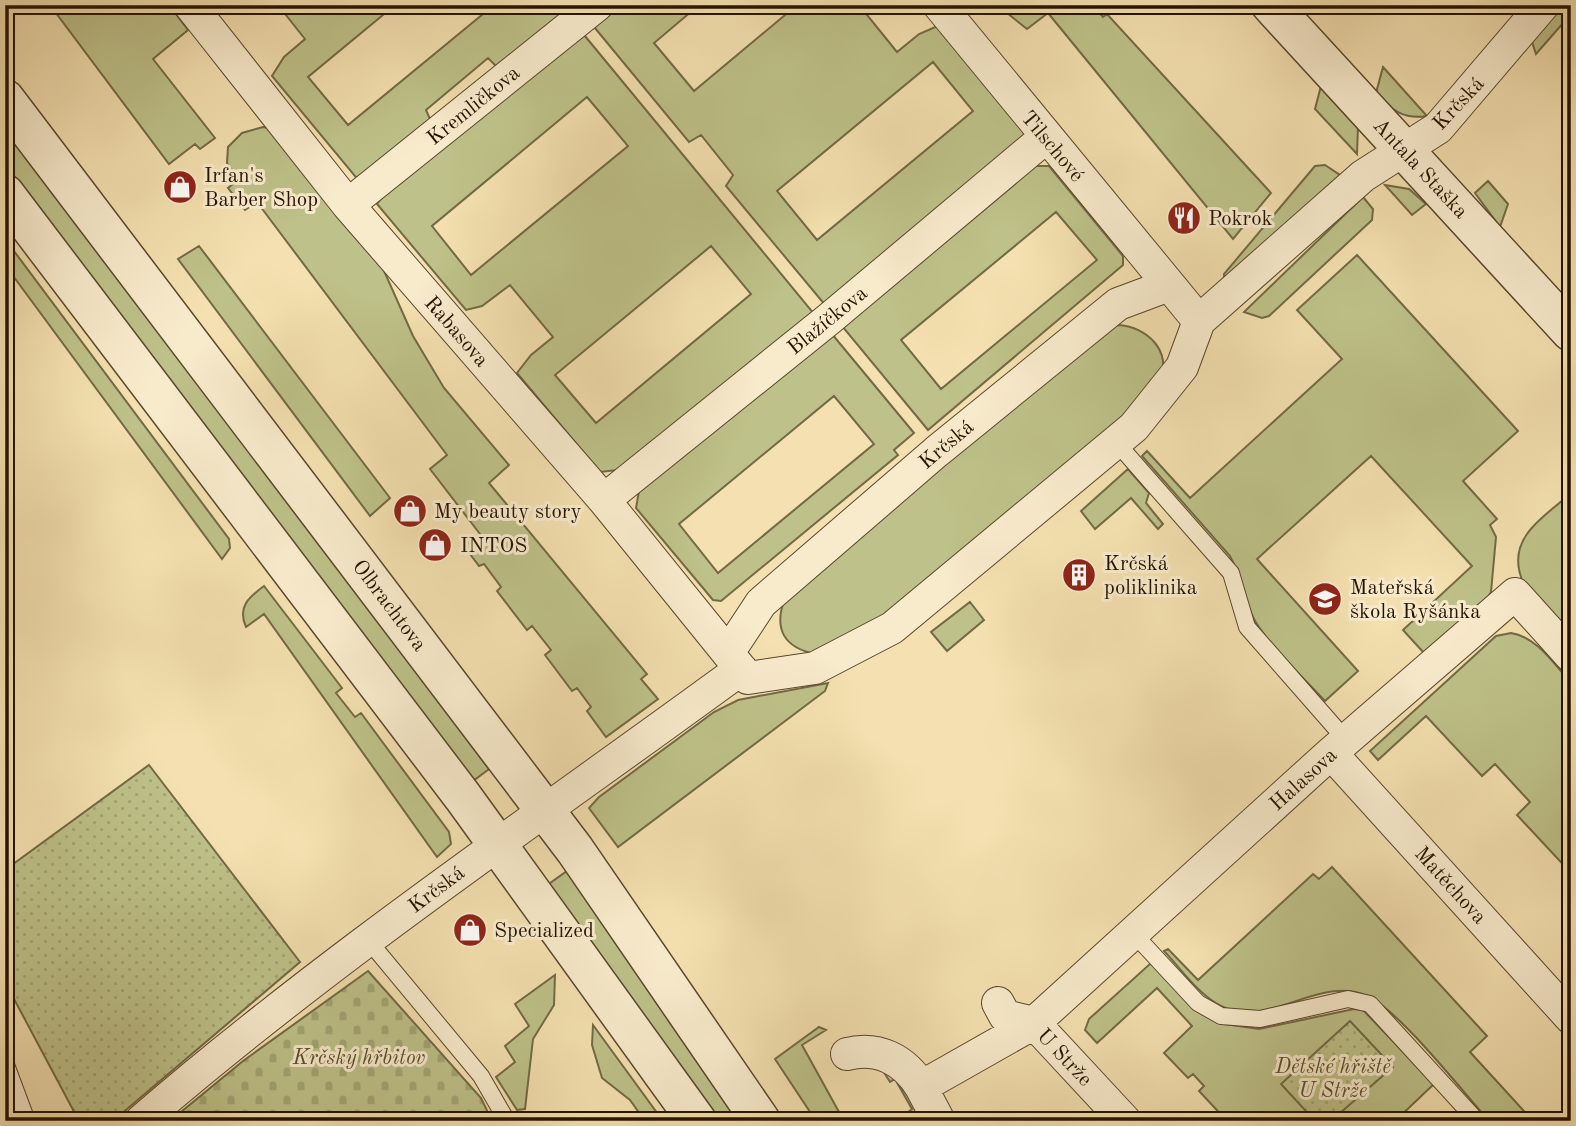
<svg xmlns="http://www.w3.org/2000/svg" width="1576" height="1126" font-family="'Old Standard TT',serif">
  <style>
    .grass { fill: #bec189; stroke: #726a44; stroke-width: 2; fill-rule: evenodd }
    .cemetery { fill: url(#cemetery-stones); stroke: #726a44; stroke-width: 2 }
    .park { fill: url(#park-dots); stroke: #726a44; stroke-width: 2 }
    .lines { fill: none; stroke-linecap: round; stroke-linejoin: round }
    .service-casing { stroke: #59462c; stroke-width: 18 }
    .minor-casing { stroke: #59462c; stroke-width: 34 }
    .tertiary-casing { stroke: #59462c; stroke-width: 41 }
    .service { stroke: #f8ebcc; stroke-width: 16 }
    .minor { stroke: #f8ebcc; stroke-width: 32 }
    .tertiary { stroke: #f8ebcc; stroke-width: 38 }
    .labels { text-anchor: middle; stroke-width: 6; stroke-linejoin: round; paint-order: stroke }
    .street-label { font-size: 21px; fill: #251300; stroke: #f8ebcc }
    .poi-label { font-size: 21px; fill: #251300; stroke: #f8ebcc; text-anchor: start }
    .park-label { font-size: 21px; font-style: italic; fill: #5b5030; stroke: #f8ebcc }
  </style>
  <defs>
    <pattern id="cemetery-stones" width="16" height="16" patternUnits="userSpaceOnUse" patternTransform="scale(1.75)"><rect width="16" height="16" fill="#bec189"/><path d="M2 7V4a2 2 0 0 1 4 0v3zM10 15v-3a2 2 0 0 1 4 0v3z" fill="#a3a574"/></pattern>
    <pattern id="park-dots" width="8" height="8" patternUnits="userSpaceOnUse" patternTransform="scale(1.75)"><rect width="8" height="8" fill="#bec189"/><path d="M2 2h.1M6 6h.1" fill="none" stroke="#a3a574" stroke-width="1.8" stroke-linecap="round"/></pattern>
  </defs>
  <rect width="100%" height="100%" fill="#f4e0b0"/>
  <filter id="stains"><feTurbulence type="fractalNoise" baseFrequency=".00286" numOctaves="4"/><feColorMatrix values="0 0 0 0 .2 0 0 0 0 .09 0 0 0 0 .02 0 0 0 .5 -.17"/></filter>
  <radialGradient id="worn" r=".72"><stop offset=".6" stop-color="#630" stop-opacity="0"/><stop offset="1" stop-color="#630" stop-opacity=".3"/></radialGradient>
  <path class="grass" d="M50,5H169L188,30L153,59L215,138L200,149L195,144L169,164Z
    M278,5H395L308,77L348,125L494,5H559L569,17L502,72L488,58L426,110L434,128L359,181L272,76L284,57L305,39Z
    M610,5H699L654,43L694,91L797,5H859L897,52L919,34L940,25L1027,132L1019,146L826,306L726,186L733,175L701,135L689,142L590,22ZM933,62L973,111L817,240L777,191Z
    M997,5H1092L1103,17L1107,14L1271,193L1233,239L1048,13L1027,29Z
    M1560,5H1571V14L1536,54L1531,39Z
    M580,30L815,315L626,469L600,472L517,373L531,355L553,337L510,285L482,306L466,310L377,204L391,186ZM587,97L628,146L471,275L432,226ZM711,246L751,294L596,423L555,375Z
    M1383,67L1427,116C1405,120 1390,110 1376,93Z
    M1322,82L1358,126L1357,154L1315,109Z
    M5,121L489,769L469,784L5,164Z
    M263,127L268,128L381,264L413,336L444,388L509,465L489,483L647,674L641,679L658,699L606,737L587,711L591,707L577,688L572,691L545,655L551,650L532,626L527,630L497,591L501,587L484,564L479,566L464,546L480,534L430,469L447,455L257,202L245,210L228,188L239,179L227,163L228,147L242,133Z
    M1325,165L1340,175L1224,282V274L1315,166Z
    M1034,166H1049L1123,256V265L928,430L837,320ZM1056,212L1097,260L941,389L901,340Z
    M1488,181L1508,204L1500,227L1475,193Z
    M1385,185L1409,189L1426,204L1412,215Z
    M1363,197L1373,209L1372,220L1269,316L1262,318L1244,312Z
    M5,239L229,539L230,548L222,559L5,265Z
    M199,246L390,498L370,516L178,259Z
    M1357,255L1518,431L1463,481L1497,519L1490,525L1496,537L1491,592L1487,599L1424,653L1403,630L1472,566L1371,456L1257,559L1358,671L1325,701C1305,679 1265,642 1253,617C1243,597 1241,576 1230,556L1142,456L1147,451L1190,498L1342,359L1297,310Z
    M1118,325C1146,326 1174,352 1159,381C1153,395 1135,407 1125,418L873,625L816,654C784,648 773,629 785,598L1105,329Z
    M827,328L914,433L894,450L898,455L721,601L713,600L636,508L639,491ZM834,396L874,444L718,573L679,524Z
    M1128,469L1149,493L1146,503L1163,524L1158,529L1131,498L1095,529L1081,511Z
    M1571,493V646C1547,616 1498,575 1527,534C1537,519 1557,506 1571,493Z
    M264,586L342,688L336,693L355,717L361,713L449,832L451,844L437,857L264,614L246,627C237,607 249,597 264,586Z
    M970,602L984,620L947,651L931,632Z
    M1511,633C1537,637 1554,664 1571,683V873L1517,815L1530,802L1495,764L1482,776L1426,716L1378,760L1370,751L1496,636Z
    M828,683L825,691L618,847L589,808L599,797L714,712L738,700Z
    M1332,867L1487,1036L1470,1052L1533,1121H1489C1462,1091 1399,1010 1367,996C1320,974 1268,1030 1221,1006C1199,995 1182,970 1164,951L1168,949L1198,980L1313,874L1319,879Z
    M567,871L749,1121H718L546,886Z
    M1151,963L1218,1023L1259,1029L1354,1009L1363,1010L1434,1084L1395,1121H1271L1265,1115L1258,1121H1227L1199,1091L1204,1086L1193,1074L1188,1078L1164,1053L1192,1026L1157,988L1097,1043L1085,1030L1089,1019Z
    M555,975L554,1005L533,1039L525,1109L517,1110L496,1077L515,1062L505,1046L529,1026L515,1004Z
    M593,1025L663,1121H645L630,1100L602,1078L592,1045Z
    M819,1027L826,1030L802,1045L844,1121H816L775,1059Z
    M883,1062L928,1121H913L908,1112L912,1109L895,1079L890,1082L878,1063Z"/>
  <path class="cemetery" d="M368,971L481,1098L492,1121H170L243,1061Z"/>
  <path class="park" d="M149,765L300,962L113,1121H79L5,982V870Z
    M1350,1021L1393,1067L1332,1120L1315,1121L1281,1084Z"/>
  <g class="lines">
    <g class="service-casing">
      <path id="service" d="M1116,442L1231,573L1247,627L1346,740
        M1133,933L1198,1003L1221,1016L1260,1019L1348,999L1370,1004L1477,1121
        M368,940L481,1076L507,1121
        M5,1062L27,1121"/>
    </g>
    <g class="minor-casing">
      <path id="minor" d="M190,5L348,205L604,500L748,678L815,668L892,628L1134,427L1182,367L1199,321L1363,176L1438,128L1543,5
        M939,5L1199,321
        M348,205L597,5
        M604,500L829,319L1046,137
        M728,653L761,603L936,452L1118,304L1169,285
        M1331,753L1571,1018
        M998,1003L1005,1016L1034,1023L1125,1121
        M847,1054C878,1046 905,1060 921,1087
        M141,1121C331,957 539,817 741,669
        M939,1121L921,1087L1034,1023L1331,753L1515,594L1571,656"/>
    </g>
    <g class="tertiary-casing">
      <path id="tertiary" d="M1271,5L1571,332
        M5,99L575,850L761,1121
        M5,194L463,797L697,1121"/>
    </g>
    <use href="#service" class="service"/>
    <use href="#minor" class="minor"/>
    <use href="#tertiary" class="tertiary"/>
  </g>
  <defs>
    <g id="shop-disc" transform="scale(1.75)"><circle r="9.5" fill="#8f2418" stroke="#f8ebcc"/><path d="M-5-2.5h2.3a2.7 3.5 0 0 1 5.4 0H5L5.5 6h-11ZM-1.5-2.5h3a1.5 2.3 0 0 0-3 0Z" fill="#fff"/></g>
    <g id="restaurant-disc" transform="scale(1.75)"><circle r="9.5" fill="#8f2418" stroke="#f8ebcc"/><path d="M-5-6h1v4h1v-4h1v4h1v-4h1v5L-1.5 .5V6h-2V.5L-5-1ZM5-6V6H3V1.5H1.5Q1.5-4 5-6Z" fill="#fff"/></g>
    <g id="building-disc" transform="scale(1.75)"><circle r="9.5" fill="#8f2418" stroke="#f8ebcc"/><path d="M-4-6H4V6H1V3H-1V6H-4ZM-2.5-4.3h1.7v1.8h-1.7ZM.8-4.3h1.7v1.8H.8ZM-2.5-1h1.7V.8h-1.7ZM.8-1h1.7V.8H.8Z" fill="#fff"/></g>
    <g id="school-disc" transform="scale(1.75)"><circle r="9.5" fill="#8f2418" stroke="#f8ebcc"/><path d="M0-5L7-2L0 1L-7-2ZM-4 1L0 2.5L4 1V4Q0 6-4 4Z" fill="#fff"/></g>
  </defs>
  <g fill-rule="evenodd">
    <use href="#shop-disc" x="180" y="187"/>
    <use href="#restaurant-disc" x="1184" y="218"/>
    <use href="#shop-disc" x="410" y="511"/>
    <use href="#shop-disc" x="435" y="545"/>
    <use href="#building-disc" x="1079" y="575"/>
    <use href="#school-disc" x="1325" y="599"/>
    <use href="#shop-disc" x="470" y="930"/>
  </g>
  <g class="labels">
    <g class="street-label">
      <text transform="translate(1458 103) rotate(-47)" y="7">Krčská</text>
      <text transform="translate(473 105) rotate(-39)" y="7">Kremličkova</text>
      <text transform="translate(1053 146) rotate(50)" y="7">Tilschové</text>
      <text transform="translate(1421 168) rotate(47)" y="7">Antala Staška</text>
      <text transform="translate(827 320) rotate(-39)" y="7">Blažíčkova</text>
      <text transform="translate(457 331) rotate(49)" y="7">Rabasova</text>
      <text transform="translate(946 444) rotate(-40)" y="7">Krčská</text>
      <text transform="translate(390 605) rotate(53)" y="7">Olbrachtova</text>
      <text transform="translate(1303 779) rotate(-42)" y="7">Halasova</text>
      <text transform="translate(1451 885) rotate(48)" y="7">Matěchova</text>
      <text transform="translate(436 889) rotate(-37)" y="7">Krčská</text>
      <text transform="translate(1065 1057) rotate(47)" y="7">U Strže</text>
    </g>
    <g class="poi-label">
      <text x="204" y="182">Irfan's<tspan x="204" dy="24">Barber Shop</tspan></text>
      <text x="1208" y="225">Pokrok</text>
      <text x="434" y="518">My beauty story</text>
      <text x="460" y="552">INTOS</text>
      <text x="1104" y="570">Krčská<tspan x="1104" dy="24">poliklinika</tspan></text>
      <text x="1350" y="594">Mateřská<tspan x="1350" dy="24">škola Ryšánka</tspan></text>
      <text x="494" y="937">Specialized</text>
    </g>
    <g class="park-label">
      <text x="359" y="1064">Krčský hřbitov</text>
      <text x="1333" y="1073">Dětské hřiště<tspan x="1333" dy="24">U Strže</tspan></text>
    </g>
  </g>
  <rect width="1576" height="1126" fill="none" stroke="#f4e0b0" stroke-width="28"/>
  <rect x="7" y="7" width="1562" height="1112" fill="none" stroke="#251300" stroke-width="3.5"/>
  <rect x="14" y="14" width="1548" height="1098" fill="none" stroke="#251300" stroke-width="2"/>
  <rect width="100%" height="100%" filter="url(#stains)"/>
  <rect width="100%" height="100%" fill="url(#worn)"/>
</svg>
